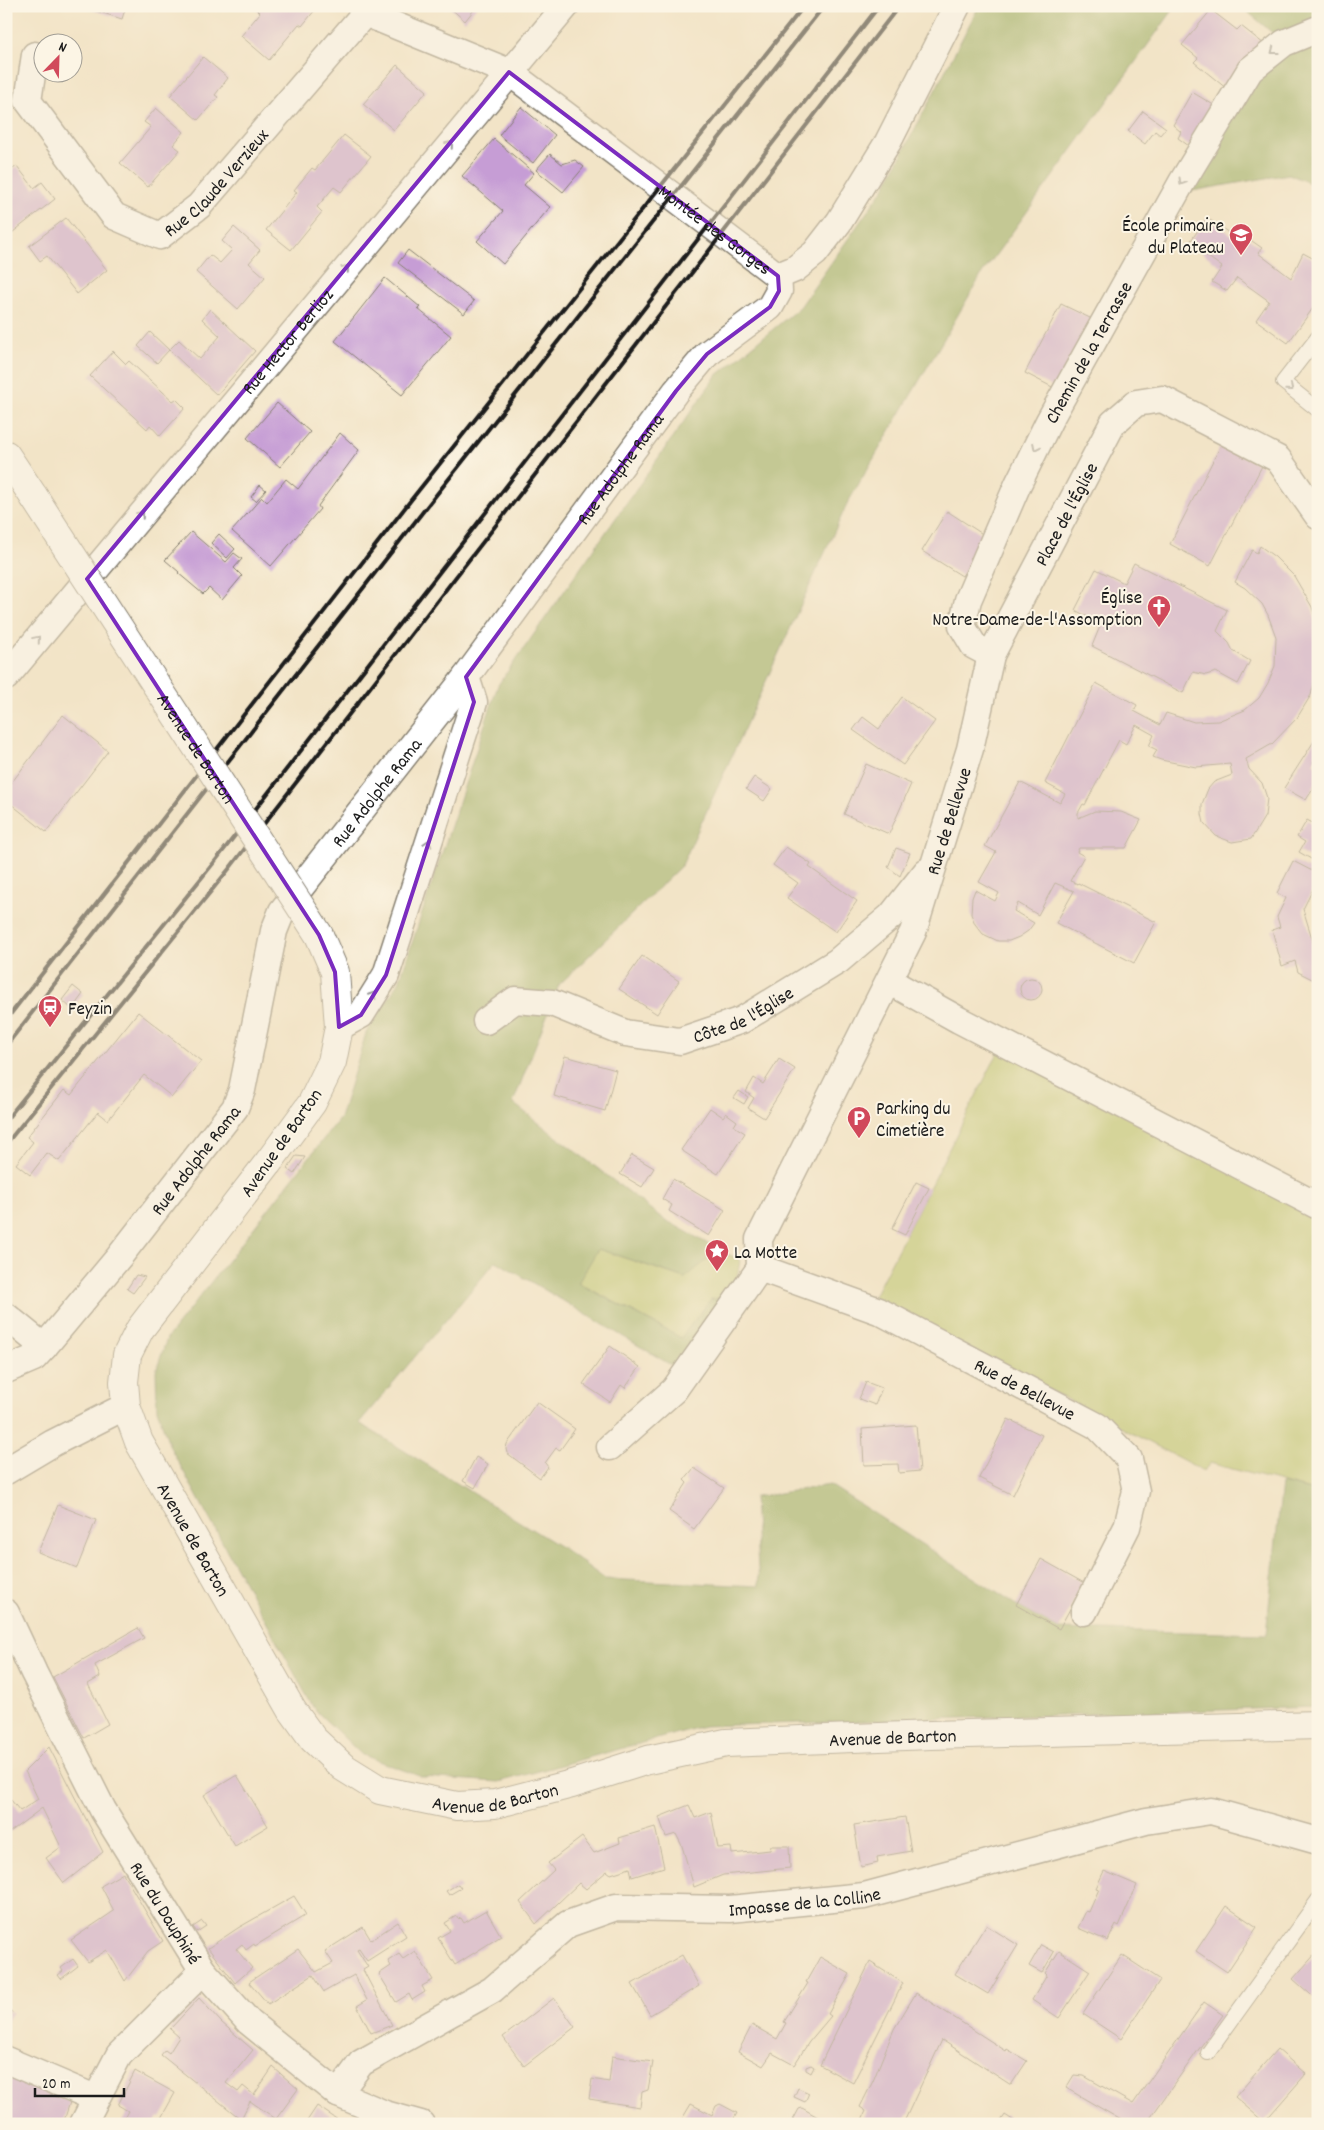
<svg xmlns="http://www.w3.org/2000/svg" width="1324" height="2130" font-family="Dekko,sans-serif">
  <style>
    .green { fill: #b2c163; stroke: #676e40 }
    .forest { fill: #8da759; stroke: #54623a }
    .building { fill: #c69dd5 }
    .lines { fill: none; stroke-linecap: round; stroke-linejoin: round }
    .lane-casing { stroke: #878072; stroke-width: 16 }
    .street-casing { stroke: #878072; stroke-width: 29 }
    .secondary-casing { stroke: #878072; stroke-width: 30 }
    .lane { stroke: #fff; stroke-width: 14 }
    .street { stroke: #fff; stroke-width: 26 }
    .secondary { stroke: #fff; stroke-width: 28 }
    .rail { stroke: #1c1c1c; stroke-width: 4 }
    .secondary-bridge-casing { stroke: #878072; stroke-width: 30; stroke-linecap: butt }
    .secondary-bridge { stroke: #fff; stroke-width: 28 }
    .oneway { stroke: #999 }
    .marked { fill: none; stroke: #7b2cbf; stroke-width: 4; stroke-linejoin: round }
    .labels { text-anchor: middle; stroke-width: 4; stroke-linejoin: round; paint-order: stroke }
    .street-label { font-size: 19px; fill: #1c1c1c; stroke: #fcf5e5 }
    .poi-label { font-size: 19px; fill: #1c1c1c; stroke: #fcf5e5; text-anchor: start }
  </style>
  <rect width="100%" height="100%" fill="#fcf5e5"/>
  <filter id="ink" filterUnits="userSpaceOnUse"><feTurbulence type="fractalNoise" baseFrequency=".02" numOctaves="2"/><feDisplacementMap in="SourceGraphic" scale="10" xChannelSelector="R" yChannelSelector="G"/><feConvolveMatrix kernelMatrix="1 2 1 2 8 2 1 2 1" color-interpolation-filters="sRGB"/></filter>
  <filter id="wash" filterUnits="userSpaceOnUse"><feTurbulence type="fractalNoise" baseFrequency=".0096" numOctaves="4" result="noise"/><feDisplacementMap in="SourceGraphic" scale="20" xChannelSelector="R" yChannelSelector="G"/><feGaussianBlur stdDeviation="1.12" result="paint"/><feColorMatrix in="noise" values="0 0 0 0 0 0 0 0 0 0 0 0 0 0 0 0 0 1.4 0 .05"/><feComposite in="paint" operator="in"/></filter>
  <g filter="url(#wash)">
    <rect width="100%" height="100%" fill="#f2e4c7"/>
    <path class="green" d="M1000,1049L1318,1216V1492L1210,1463L1204,1471L873,1298Z
      M598,1249L684,1278L719,1250L740,1260L734,1297L711,1299L681,1338L577,1282Z"/>
    <path class="forest" d="M979,6H1176L982,274L847,504L682,865L559,985L513,1103L662,1218L719,1250L685,1278L598,1249L578,1283L681,1338L711,1299L734,1297L681,1371L496,1261L359,1423L564,1549L605,1579L759,1586L754,1497L830,1485L1016,1605L1059,1629L1266,1634L1282,1483L1318,1492V1707L704,1726L499,1782L422,1777L362,1755L314,1709L170,1447L157,1409L156,1371L167,1338L340,1118L366,1033L399,982L498,685L716,376L800,307L884,188Z
      M1241,6H1318V187L1289,174L1175,194L1284,43Z"/>
    <g id="blocks">
      <path class="building" d="M126,6L122,19L93,10V8L90,7Z
        M253,6H310L315,10L302,26L299,24L269,60L241,36L260,13Z
        M448,6H477L465,21Z
        M1211,10L1237,30L1241,26L1264,44L1227,89L1194,62L1198,58L1182,45Z
        M203,57L228,78L215,95L218,97L198,120L170,96Z
        M397,65L427,91L394,130L363,104Z
        M1192,92L1217,107L1193,149L1178,138L1181,132L1173,125Z
        M521,107L555,135L533,163L499,135Z
        M156,108L184,132L173,145L180,150L148,187L120,163L151,127L144,122Z
        M1143,111L1166,128L1160,135L1155,131L1145,144L1128,131Z
        M344,135L371,156L341,192L334,187L317,207L322,212L291,250L266,230L297,192L294,190L312,168L315,170Z
        M494,139L534,173L524,185L550,207L503,264L477,241L503,211L462,176Z
        M550,154L562,164L575,160L584,167L563,192L536,170Z
        M17,166L34,188L42,182L55,199L8,236L6,234V174Z
        M66,218L107,270L77,294L47,256L40,261L29,246Z
        M1207,218L1238,239L1242,234L1262,248L1258,253L1291,278L1303,253L1318,261V301L1288,343L1256,320L1269,301L1237,278L1227,291L1212,282L1222,267L1189,243Z
        M234,227L260,250L249,263L265,277L238,309L196,272L210,255L220,263L232,250L222,241Z
        M408,250L474,301L464,314L398,263Z
        M385,278L420,307L418,309L451,336L402,395L335,341Z
        M1061,304L1092,319L1056,389L1025,373Z
        M210,309L255,351L217,395L169,350L157,363L138,346L150,332L169,350L179,340L200,359L220,336L202,319Z
        M113,351L126,364L129,361L173,401L176,399L185,408L160,436L150,425L147,429L90,376Z
        M277,403L310,432L280,467L247,438Z
        M340,433L359,450L318,506L320,509L271,566L232,531L262,497L267,502L286,479L298,489Z
        M1221,445L1262,466L1210,566L1170,544Z
        M260,485L266,490L256,501L251,497Z
        M947,511L987,537L962,576L922,551Z
        M191,532L226,562L234,553L242,559L234,568L242,576L222,600L209,588L203,594L178,573L179,572L165,560Z
        M219,534L235,549L227,558L211,543Z
        M1260,546L1275,557L1294,576L1312,607L1318,628V668L1311,695L1297,718L1272,744L1246,759L1249,769L1262,783L1267,798L1265,816L1251,839L1232,842L1216,836L1204,823L1202,814V804L1208,789L1214,782L1232,775L1230,764L1196,767L1161,760L1153,757L1157,750L1149,746L1154,735L1136,725L1126,744L1119,740L1085,805L1083,804L1078,813V818L1095,811L1121,812L1141,820L1126,848H1079L1077,852L1084,856L1070,881L1078,884V883L1156,922L1134,963L1056,923L1074,891L1055,883L1038,915L1018,903L1014,911L1034,923L1028,931L1019,937L1009,941H998L983,934L975,924L971,914L972,898L975,890L995,901L999,893L979,882L996,852L985,846L1020,782L1060,803L1065,794L1045,783L1096,683L1137,705L1134,711L1160,725L1166,713L1194,722L1218,721L1245,710L1259,698L1268,683L1275,666L1276,637L1268,615L1262,604L1245,588L1235,582L1252,550L1257,553Z
        M1134,563L1227,610L1217,631L1229,643L1233,651L1250,661L1238,684L1216,672L1206,675L1193,672L1183,693L1092,646L1101,624L1075,610L1096,569L1124,583Z
        M902,697L935,721L903,765L853,730L863,717L879,729Z
        M63,715L108,751L46,832L6,800V790Z
        M1318,735V755L1313,763L1318,766V781L1306,800L1284,788Z
        M866,764L911,784L889,834L844,814Z
        M754,777L772,789L764,801L746,789Z
        M1307,820L1318,826V863L1299,852L1305,842L1297,837Z
        M786,847L811,864L809,867L857,901L836,932L787,898L798,883L773,865Z
        M896,848L910,853L900,876L888,867Z
        M1293,861L1318,874V879L1303,909L1315,948L1318,949V972L1314,980L1298,972L1295,961L1282,966L1272,930L1280,927L1277,917L1286,898L1277,893Z
        M642,956L679,981L657,1014L619,989Z
        M1020 989a11 11 0 1 1 22 0a11 11 0 1 1-22 0Z
        M73,986L83,994L72,1009L62,1000Z
        M138,1012L201,1061L172,1097L144,1075L108,1120L98,1112L59,1161L47,1153L30,1175L16,1164L33,1142L27,1137L64,1090L71,1095Z
        M565,1056L616,1070L605,1111L554,1096Z
        M779,1059L795,1069L764,1118L748,1108L754,1098L746,1092L754,1078L763,1084Z
        M739,1091L748,1097L744,1104L734,1098Z
        M710,1108L723,1117L726,1113L737,1121L734,1126L745,1133L718,1174L681,1150Z
        M632,1155L654,1168L642,1187L620,1174Z
        M296,1156L305,1157L294,1174L287,1169Z
        M673,1179L725,1210L709,1236L669,1211L672,1205L662,1199Z
        M916,1182L929,1188L905,1235L892,1229Z
        M136,1275L145,1277L133,1293L127,1289Z
        M610,1346L640,1367L625,1388L621,1385L610,1402L583,1384Z
        M866,1382L882,1388L875,1405L859,1399Z
        M537,1402L575,1429L560,1450L556,1448L545,1463L548,1467L540,1478L507,1453L506,1449L507,1444Z
        M1008,1419L1042,1435L1013,1495L979,1478Z
        M916,1425L920,1471L899,1473L898,1464L864,1465L862,1429Z
        M476,1457L488,1464L475,1488L463,1481Z
        M694,1468L724,1488L694,1529L669,1511L687,1483L684,1480Z
        M58,1505L96,1520L77,1568L38,1552Z
        M1041,1559L1084,1583L1059,1629L1016,1605Z
        M138,1628L144,1638L95,1665L100,1677L88,1684L108,1724L84,1738L53,1677Z
        M49,1747L103,1852L64,1883L46,1858L61,1847L42,1808L6,1835V1794L20,1811L38,1799L25,1771Z
        M237,1775L268,1826L235,1846L204,1795Z
        M689,1805L695,1818L711,1812L718,1848L731,1847L732,1854L770,1850L771,1846H789L790,1868L723,1875L694,1887L682,1846L676,1834L666,1837L659,1817Z
        M905,1817L911,1851L877,1857L878,1863L861,1867L854,1825Z
        M655,1827L664,1867L632,1877L630,1868L611,1874L607,1871L586,1889L579,1883L536,1924L520,1902L554,1870L548,1863L582,1837L594,1853L620,1843L619,1838Z
        M1104,1871L1137,1885L1119,1926L1116,1924L1108,1941L1078,1928L1086,1911L1089,1912L1099,1889L1096,1888Z
        M123,1873L163,1941L148,1951L125,1981L107,1950L88,1962L71,1940L114,1911L101,1886Z
        M458,1884L461,1888L449,1895L446,1891Z
        M294,1896L306,1915L255,1946L254,1944L246,1950L242,1944L236,1949L252,1968L235,1983L208,1948L238,1928Z
        M1226,1906L1257,1927L1227,1972L1196,1951Z
        M486,1910L501,1936L455,1965L438,1938L450,1931L445,1923L456,1916L458,1919L461,1918L464,1923Z
        M202,1921L206,1926L197,1932L193,1927Z
        M398,1922L406,1936L367,1961L359,1949L357,1950L368,1967L363,1970L392,2025L371,2033L357,2006L367,2000L354,1975L324,1992L313,1975L268,2004L249,1982L298,1949L316,1972L333,1963L325,1951L363,1927L371,1940Z
        M986,1925L1018,1945L988,1994L955,1974Z
        M1041,1945L1054,1952L1042,1973L1029,1966Z
        M415,1951L433,1980L422,1986L425,1992L412,2000L409,1994L396,2002L379,1974L391,1966L388,1961L399,1954L403,1959Z
        M1059,1951L1090,1971L1059,2018L1032,2000L1047,1975L1045,1973Z
        M1318,1951V2001L1293,1979Z
        M682,1955L699,1986L650,2015L632,1984Z
        M1122,1955L1160,1980L1121,2039L1083,2014Z
        M820,1957L850,1974L828,2014L831,2016L809,2042L794,2065L772,2053L763,2066L738,2052L752,2025L777,2039L786,2023L784,2022L808,1983L806,1982Z
        M73,1959L78,1966L61,1979L58,1975L63,1971L61,1968Z
        M870,1962L903,1983L853,2083L820,2065Z
        M916,1993L1006,2051L1007,2049L1027,2061L1011,2085L942,2040L903,2124H860L866,2111L860,2107L873,2081L894,2029Z
        M199,1998L221,2022L253,2050L226,2083L238,2092L243,2086L254,2095L273,2067L298,2089L276,2119L250,2101L241,2119L161,2055L165,2050L169,2053L179,2037L170,2029Z
        M554,1998L575,2027L524,2066L503,2037Z
        M1204,2002L1223,2015L1146,2124H1128L1066,2088L1074,2075L1084,2076L1133,2104Z
        M6,2010L12,2012L6,2024Z
        M1277,2049L1306,2074L1264,2122L1235,2097Z
        M612,2056L653,2062L648,2090L642,2092L640,2107L589,2099L592,2079L609,2082Z
        M811,2065L814,2067L811,2073L806,2070V2067Z
        M135,2071L175,2093L161,2118L158,2117L154,2124H121L128,2111L118,2105Z
        M6,2073L70,2102L63,2124H6Z
        M798,2088L809,2093L805,2102L794,2097Z
        M691,2104L712,2115L716,2106L720,2104L737,2113L731,2124H679Z
        M317,2106L344,2124H305Z
        M802,2108L823,2120L821,2124H791L799,2109Z
        M1005,2115L1019,2124H999Z
        M1318,2115V2124H1310Z"/>
    </g>
  </g>
  <g filter="url(#ink)">
    <use href="#blocks" fill-opacity="0" stroke="#878072" stroke-width="1"/>
    <g class="lines">
      <g class="lane-casing">
        <path id="lane" d="M1318,337L1283,382L1318,410
          M1208,2053L1318,1900"/>
      </g>
      <g class="street-casing">
        <g id="street">
          <path id="s1" d="M35,55L28,101L114,216L160,236L199,206L365,13L509,72L778,276"/>
          <path d="M778,276L795,269L815,253L839,222L888,142L957,6"/>
          <path id="s2" d="M991,655L974,646L962,626L968,600L1018,484L1049,421L1182,182L1250,70L1284,43L1318,29"/>
          <path id="s3" d="M6,677L566,6"/>
          <path d="M889,981L959,1020L1318,1206"/>
          <path id="s4" d="M486,1021L515,1000L552,1003L625,1033L680,1041L742,1020L838,961L891,916L926,872"/>
          <path d="M339,1027L361,1015L386,975L474,702L466,677"/>
          <path id="s5" d="M760,1268L879,1311L1097,1426L1129,1459L1136,1491L1127,1527L1084,1612"/>
          <path d="M6,1316L44,1347"/>
          <path id="s6" d="M6,1370L34,1358L44,1347L119,1257L235,1108L242,1090L274,931L282,911L466,677L676,391L707,354L770,307L779,291L778,276"/>
          <path id="s7" d="M610,1447L674,1390L760,1268L759,1239L913,932L970,749L991,655L1113,423L1136,403L1162,399L1278,459L1318,516"/>
          <path d="M6,1471L53,1443L126,1406"/>
          <path id="s8" d="M6,1613L34,1673L103,1810L203,1971L249,2022L338,2094L385,2114L421,2124"/>
          <path d="M6,2060L95,2098"/>
          <path id="s9" d="M338,2094L361,2063L492,1990L568,1924L616,1907L730,1909L864,1896L1146,1821L1211,1811L1318,1841"/>
          <path d="M83,2124L119,2055L203,1971"/>
        </g>
      </g>
      <g class="secondary-casing">
        <g id="secondary">
          <path d="M6,455L34,497"/>
          <path id="s10" d="M319,935L335,972L339,1027L332,1062L312,1103L268,1163L140,1329L127,1355L124,1382L126,1406L139,1442L292,1710L313,1739L343,1767L380,1790L457,1806L495,1804L572,1784L648,1760L726,1743L931,1735L1318,1725"/>
        </g>
      </g>
      <use href="#lane" class="lane"/>
      <use href="#street" class="street"/>
      <use href="#secondary" class="secondary"/>
      <path class="rail" d="M6,1020L411,500L804,6
        M6,1046L425,509L824,6
        M6,1120L216,860L879,6
        M6,1144L229,869L899,6"/>
      <g class="secondary-bridge-casing">
        <g id="secondary-bridge">
          <path id="s11" d="M34,497L319,935"/>
        </g>
      </g>
      <use href="#secondary-bridge" class="secondary-bridge"/>
    </g>
    <defs><path id="oneway-chevron" d="M-2-3.5L2.5 0L-2 3.5" fill="none" stroke-width="1.6" stroke-linecap="round" stroke-linejoin="round" transform="scale(1.25)"/></defs>
    <g class="oneway">
      <use href="#oneway-chevron" transform="translate(1274 51) rotate(142)"/>
      <use href="#oneway-chevron" transform="translate(450 144) rotate(-50)"/>
      <use href="#oneway-chevron" transform="translate(1182 182) rotate(121)"/>
      <use href="#oneway-chevron" transform="translate(346 268) rotate(-50)"/>
      <use href="#oneway-chevron" transform="translate(1290 388) rotate(39)"/>
      <use href="#oneway-chevron" transform="translate(1036 447) rotate(116)"/>
      <use href="#oneway-chevron" transform="translate(141 514) rotate(-50)"/>
      <use href="#oneway-chevron" transform="translate(37 639) rotate(-50)"/>
      <use href="#oneway-chevron" transform="translate(428 843) rotate(-72)"/>
      <use href="#oneway-chevron" transform="translate(373 995) rotate(-57)"/>
    </g>
  </g>
  <path d="M0 0H1324V2130H0ZM509,72L778,276L779,291L770,307L707,354L676,391L466,677L474,702L386,975L361,1015L339,1027L335,972L319,935L87,579Z" fill="#f2e4c7" fill-opacity=".55" fill-rule="evenodd"/>
  <path class="marked" d="M509,72L778,276L779,291L770,307L707,354L676,391L466,677L474,702L386,975L361,1015L339,1027L335,972L319,935L87,579Z"/>
  <defs>
    <g id="school-pin" transform="scale(1.25)"><path d="M0 17L-7.5 6A9.5 9.5 0 1 1 7.5 6Z" fill="#d1495b" stroke="#fcf5e5"/><path d="M0-5L7-2L0 1L-7-2ZM-4 1L0 2.5L4 1V4Q0 6-4 4Z" fill="#fff"/></g>
    <g id="church-pin" transform="scale(1.25)"><path d="M0 17L-7.5 6A9.5 9.5 0 1 1 7.5 6Z" fill="#d1495b" stroke="#fcf5e5"/><path d="M-1.2-6h2.4v3.5h3.3v2.4h-3.3V6h-2.4V-.1h-3.3v-2.4h3.3Z" fill="#fff"/></g>
    <g id="station-pin" transform="scale(1.25)"><path d="M0 17L-7.5 6A9.5 9.5 0 1 1 7.5 6Z" fill="#d1495b" stroke="#fcf5e5"/><path d="M-3-6H3Q5-6 5-4V2Q5 4 3 4L4.5 6H3L1.5 4h-3L-3 6H-4.5L-3 4Q-5 4-5 2V-4Q-5-6-3-6ZM-3.5-4v3h7v-3ZM-3.5 1v1.5H-2V1ZM2 1v1.5H3.5V1Z" fill="#fff"/></g>
    <g id="parking-pin" transform="scale(1.25)"><path d="M0 17L-7.5 6A9.5 9.5 0 1 1 7.5 6Z" fill="#d1495b" stroke="#fcf5e5"/><path d="M-3.5-5.5H1a3.5 3.5 0 0 1 0 7H-1V5.5H-3.5ZM-1-3.4V-.6H.8a1.4 1.4 0 0 0 0-2.8Z" fill="#fff"/></g>
    <g id="sight-pin" transform="scale(1.25)"><path d="M0 17L-7.5 6A9.5 9.5 0 1 1 7.5 6Z" fill="#d1495b" stroke="#fcf5e5"/><path d="M0-6L1.8-2.2L6-1.7L2.9 1.2L3.7 5.4L0 3.3L-3.7 5.4L-2.9 1.2L-6-1.7L-1.8-2.2Z" fill="#fff"/></g>
  </defs>
  <g fill-rule="evenodd">
    <use href="#school-pin" x="1241" y="235"/>
    <use href="#church-pin" x="1159" y="607"/>
    <use href="#station-pin" x="50" y="1007"/>
    <use href="#parking-pin" x="859" y="1118"/>
    <use href="#sight-pin" x="717" y="1251"/>
  </g>
  <g class="labels">
    <g class="street-label">
      <text dy="7" stroke="none"><textPath href="#s1" startOffset="318">Rue Claude Verzieux</textPath></text>
      <text dy="7" stroke="none"><textPath href="#s1" startOffset="959">Montée des Gorges</textPath></text>
      <text dy="7" stroke="none"><textPath href="#s3" startOffset="438">Rue Hector Berlioz</textPath></text>
      <text dy="7" stroke="none"><textPath href="#s2" startOffset="345">Chemin de la Terrasse</textPath></text>
      <text dy="7" stroke="none"><textPath href="#s6" startOffset="1111">Rue Adolphe Rama</textPath></text>
      <text dy="7" stroke="none"><textPath href="#s7" startOffset="1055">Place de l'Église</textPath></text>
      <text dy="7" stroke="none"><textPath href="#s11" startOffset="299">Avenue de Barton</textPath></text>
      <text dy="7" stroke="none"><textPath href="#s6" startOffset="706">Rue Adolphe Rama</textPath></text>
      <text dy="7" stroke="none"><textPath href="#s7" startOffset="724">Rue de Bellevue</textPath></text>
      <text dy="7" stroke="none"><textPath href="#s4" startOffset="276">Côte de l'Église</textPath></text>
      <text transform="translate(280 1142) rotate(-55)" y="7">Avenue de Barton</text>
      <text dy="7" stroke="none"><textPath href="#s6" startOffset="286">Rue Adolphe Rama</textPath></text>
      <text dy="7" stroke="none"><textPath href="#s5" startOffset="292">Rue de Bellevue</textPath></text>
      <text dy="7" stroke="none"><textPath href="#s10" startOffset="691">Avenue de Barton</textPath></text>
      <text dy="7" stroke="none"><textPath href="#s10" startOffset="1531">Avenue de Barton</textPath></text>
      <text dy="7" stroke="none"><textPath href="#s10" startOffset="1126">Avenue de Barton</textPath></text>
      <text dy="7" stroke="none"><textPath href="#s9" startOffset="529">Impasse de la Colline</textPath></text>
      <text dy="7" stroke="none"><textPath href="#s8" startOffset="340">Rue du Dauphiné</textPath></text>
    </g>
    <g class="poi-label">
      <text x="1224" y="231" text-anchor="end">École primaire<tspan x="1224" dy="22">du Plateau</tspan></text>
      <text x="1142" y="603" text-anchor="end">Église<tspan x="1142" dy="22">Notre-Dame-de-l'Assomption</tspan></text>
      <text x="68" y="1014">Feyzin</text>
      <text x="876" y="1114">Parking du<tspan x="876" dy="22">Cimetière</tspan></text>
      <text x="734" y="1258">La Motte</text>
    </g>
  </g>
  <rect width="1324" height="2130" fill="none" stroke="#fcf5e5" stroke-width="25"/>
  <g transform="translate(58 58) rotate(23)"><circle r="24" fill="#fcf5e5" stroke="#a29e95"/>
  <path d="M0-4L9 19L0 12L-9 19Z" fill="#d1495b"/>
  <text y="-8" font-size="14" font-weight="bold" text-anchor="middle" fill="#1c1c1c">N</text>
  </g>
  <path d="M35 2088v8h89v-8" fill="none" stroke="#1c1c1c" stroke-width="2.5"/>
  <text x="42" y="2088" font-size="15" fill="#1c1c1c" stroke="#fcf5e5" stroke-width="4" paint-order="stroke">20 m</text>
</svg>
